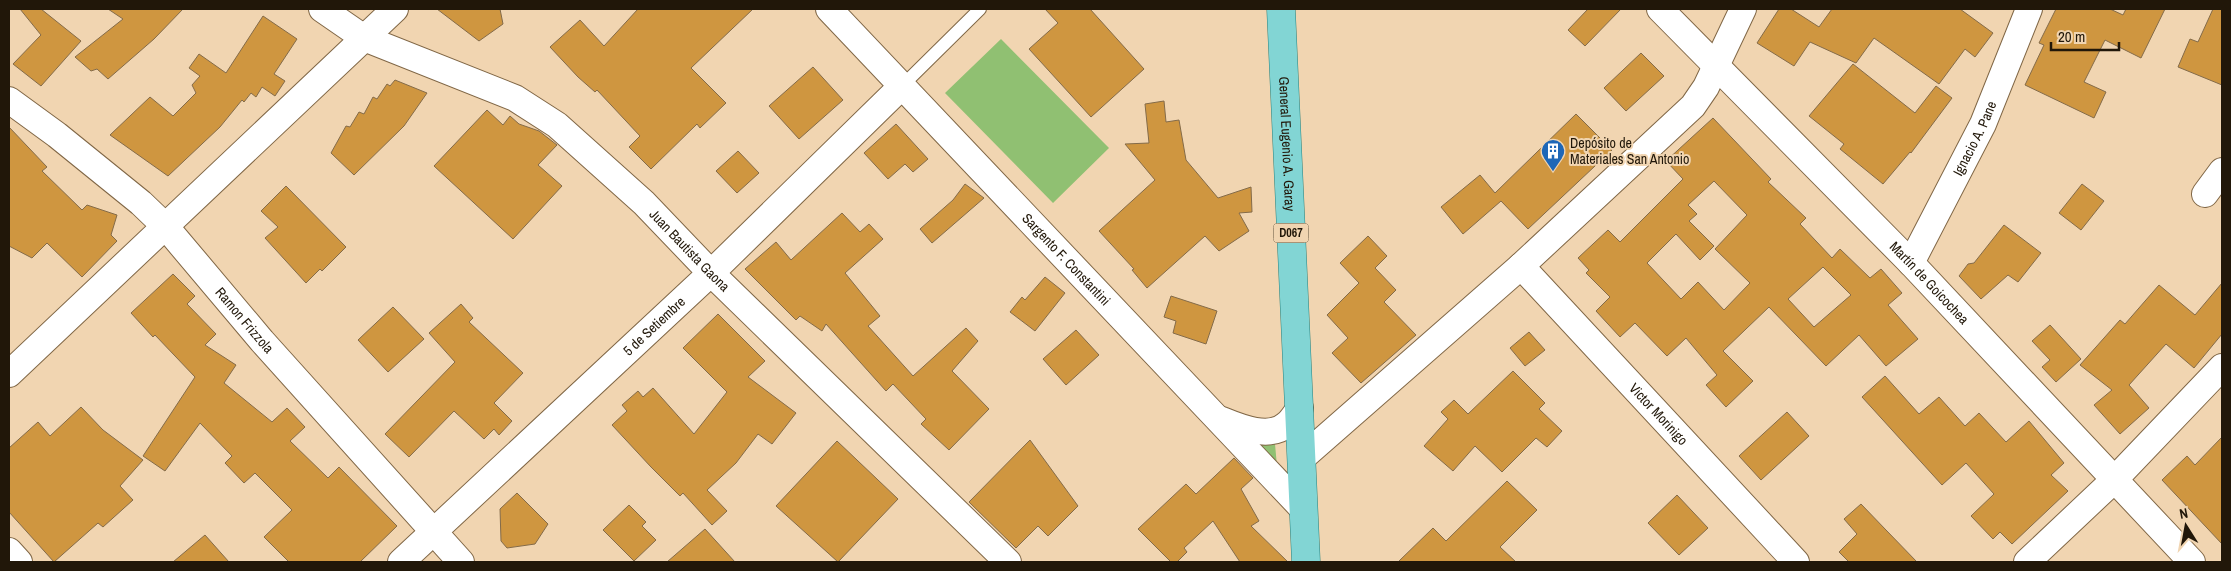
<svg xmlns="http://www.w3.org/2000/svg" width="2231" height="571" font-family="'Archivo Narrow',sans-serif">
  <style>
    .green { fill: #90c072 }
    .building { fill: #cf9640; stroke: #846b49; fill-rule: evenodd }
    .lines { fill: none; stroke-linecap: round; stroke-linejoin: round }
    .lane-casing { stroke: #806746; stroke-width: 14 }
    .street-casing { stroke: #806746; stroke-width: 28 }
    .primary-casing { stroke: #2a807b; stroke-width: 29 }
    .lane { stroke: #fff; stroke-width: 12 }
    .street { stroke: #fff; stroke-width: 26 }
    .primary { stroke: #82d5d4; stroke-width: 28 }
    .labels { text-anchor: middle; stroke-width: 4; stroke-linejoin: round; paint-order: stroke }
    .shield { fill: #f1d5b1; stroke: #5f503b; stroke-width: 1 }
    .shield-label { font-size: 12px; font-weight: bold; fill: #211709 }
    .street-label { font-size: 14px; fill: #211709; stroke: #f1d5b1 }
    .poi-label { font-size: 14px; fill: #211709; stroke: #f1d5b1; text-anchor: start }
  </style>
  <rect width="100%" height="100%" fill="#f1d5b1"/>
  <path class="green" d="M1001,39L1109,148L1053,203L945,93Z
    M1254,440L1275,444L1277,466Z"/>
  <path class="building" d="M20,9H41L81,41L41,86L13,64L41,35Z
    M108,9H183L154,39L108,79L97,69L91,71L75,57L123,19Z
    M437,9H500L503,24L479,41Z
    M638,9H753L691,68L726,103L700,128L697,124L651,169L629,147L640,136L597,90L595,92L578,77L550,47L580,20L604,46Z
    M1045,9H1090L1144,69L1091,117L1029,49L1058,23Z
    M1588,9H1621L1585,46L1568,30Z
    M1779,9H1791L1819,27L1832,9H1960L1993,33L1975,57L1965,49L1939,84L1874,38L1856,63L1810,42L1794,66L1757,43Z
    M2056,9H2110L2123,15L2126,9H2165L2141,58L2105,40L2084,82L2106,92L2094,118L2025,85L2044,45L2039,43Z
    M2213,9H2222V85L2178,67L2190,39L2198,42Z
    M263,16L297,39L274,74L285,81L275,96L262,87L256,97L251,93L244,102L242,100L220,127L168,176L110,135L150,97L173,116L196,93L192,85L200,76L189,68L199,54L226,73Z
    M1641,53L1664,76L1626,111L1604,88Z
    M1853,64L1915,113L1936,86L1952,98L1911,153L1910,152L1883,184L1840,149L1844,144L1809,116Z
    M813,67L843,100L799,139L769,106Z
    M395,80L427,93L404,126L354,175L331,153L346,126L350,127L359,112L364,114L373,97L377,99L387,84L390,86Z
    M1164,101L1166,122L1179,120L1186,160L1218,198L1251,187L1252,212L1239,213L1249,231L1219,251L1205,236L1147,288L1132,270L1134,269L1099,231L1155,180L1125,144L1149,143L1145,104Z
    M487,110L503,125L510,116L519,124L539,131L557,145L538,165L562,186L513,239L434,166Z
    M1576,114L1612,150L1528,229L1501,201L1463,234L1441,207L1480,175L1495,193Z
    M1713,118L1771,179L1768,182L1806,218L1800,224L1832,258L1840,249L1870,278L1881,269L1902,293L1888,305L1918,339L1886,366L1859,335L1826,366L1769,307L1723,351L1753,381L1726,407L1706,385L1717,375L1686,338L1667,356L1635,323L1620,337L1596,311L1610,297L1586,273L1589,270L1578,258L1608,230L1620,242L1683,179L1666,161ZM1714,181L1747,215L1715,249L1750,283L1724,310L1698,282L1681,299L1647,263L1676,234L1700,260L1714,246L1689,221L1697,214L1688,205ZM1823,267L1851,295L1814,327L1788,299Z
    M896,124L928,159L913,172L905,164L888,179L864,153Z
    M9,127L47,167L42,171L82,210L87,205L117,215L111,235L117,241L82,277L47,243L32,258L9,246Z
    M738,151L759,173L737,193L716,171Z
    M965,184L984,198L932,243L920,229L953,200Z
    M2082,184L2104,201L2081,230L2059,213Z
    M286,186L346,247L322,271L320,269L306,283L265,238L278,227L261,211Z
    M842,213L860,232L869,224L883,239L845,273L880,316L868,326L913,376L966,328L978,341L952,371L989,409L949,450L921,424L926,419L893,384L886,391L826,324L822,331L800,316L796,320L745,269L776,242L791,260Z
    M2004,225L2041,253L2018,282L2008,275L1981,299L1959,276L1968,264L1974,263Z
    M1368,236L1387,256L1375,268L1396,290L1384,302L1416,335L1361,383L1332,353L1348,338L1327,315L1359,283L1340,263Z
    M173,274L195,296L187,304L216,334L205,345L236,365L224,383L272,422L287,408L305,427L290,441L328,478L339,467L397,526L360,562H289L264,537L292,510L255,473L244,483L225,463L232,456L200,423L165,471L143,456L195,377L155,335L153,337L131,313Z
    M1045,277L1065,293L1035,331L1010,312L1022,297L1025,300Z
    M2222,283V334L2194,368L2166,344L2129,385L2149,408L2120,434L2094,405L2112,390L2080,365L2120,320L2125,324L2159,285L2195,315Z
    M1171,296L1217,311L1206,344L1173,333L1176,321L1164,317Z
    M461,304L473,318L469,322L523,373L494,403L512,421L499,435L494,429L484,439L454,411L409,457L385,434L455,362L429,333Z
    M393,307L424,339L388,372L358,340Z
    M718,314L765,361L748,377L796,413L772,444L758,434L736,463L707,490L727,511L712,525L683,493L680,496L651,467L612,425L627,411L622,405L638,391L643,397L653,388L694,434L727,392L683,348Z
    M2050,325L2081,359L2056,382L2042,367L2050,360L2032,341Z
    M1076,330L1099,355L1066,385L1043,359Z
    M1529,332L1545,350L1525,366L1510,348Z
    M1513,371L1545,403L1539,409L1562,431L1547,447L1536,438L1502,472L1475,446L1453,471L1424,446L1448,419L1441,412L1454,400L1468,414Z
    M1885,376L1919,414L1939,397L1965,426L1979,413L2006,442L2029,421L2064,463L2051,475L2068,491L2012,544L2000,532L1993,539L1971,516L1994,494L1966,463L1942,485L1862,397Z
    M81,407L103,430L143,460L120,486L133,500L103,527L98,523L54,562L9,512V448L38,422L50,436Z
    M1787,412L1809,436L1761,480L1739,456Z
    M2222,437V544L2162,480L2187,456L2195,465Z
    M1030,440L1078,506L1048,536L1038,526L1016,548L969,502Z
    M837,441L898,499L838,562L776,506Z
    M1234,458L1253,478L1241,489L1259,521L1251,526L1288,562H1240L1213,521L1184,548L1187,552L1177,562H1171L1138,529L1186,484L1196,494Z
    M1507,481L1537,510L1500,547L1516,562H1398L1433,528L1446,541Z
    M517,493L548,524L535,544L507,548L501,541L500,509Z
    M1677,495L1708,528L1679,555L1648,523Z
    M1861,504L1886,530L1917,562H1849L1839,552L1857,534L1844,519Z
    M629,505L646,522L642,526L656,540L634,561L603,530Z
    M705,529L735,562H667Z
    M205,535L229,562H173Z"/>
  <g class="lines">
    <g class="lane-casing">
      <path id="lane" d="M902,86L980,9"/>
    </g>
    <g class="street-casing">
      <g id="street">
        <path id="s1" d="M322,9L364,38L515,98L557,125L644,203L711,273L1008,562"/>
        <path id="s2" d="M829,9L1304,510"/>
        <path id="s3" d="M1660,9L1911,263L2192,562"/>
        <path id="s4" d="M9,100L57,135L141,203L166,227L262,341L461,562"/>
        <path d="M2205,194L2222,171"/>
        <path id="s5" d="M1911,263L1983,124L2029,9"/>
        <path id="s6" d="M1521,266L1796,562"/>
        <path d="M9,374L395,9"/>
        <path d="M1222,420C1239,427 1270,440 1287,424C1292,420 1295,414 1300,408"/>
        <path d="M1302,458L1521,266L1693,106L1706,87L1743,9"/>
        <path d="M9,551L19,562"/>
        <path id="s7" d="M401,562L711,273L902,86"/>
        <path d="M2027,562L2114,480L2222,367"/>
      </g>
    </g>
    <g class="primary-casing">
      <g id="primary">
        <path id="s8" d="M1281,9L1306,562"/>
      </g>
    </g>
    <use href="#lane" class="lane"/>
    <use href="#street" class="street"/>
    <use href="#primary" class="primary"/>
  </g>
  <defs>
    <g id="building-pin" transform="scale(1.25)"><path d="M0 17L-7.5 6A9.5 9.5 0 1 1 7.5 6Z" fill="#1e67b7" stroke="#f1d5b1"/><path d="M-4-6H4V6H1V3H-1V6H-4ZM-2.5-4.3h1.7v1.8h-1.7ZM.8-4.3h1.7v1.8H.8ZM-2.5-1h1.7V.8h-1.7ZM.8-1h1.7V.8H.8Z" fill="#fff"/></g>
  </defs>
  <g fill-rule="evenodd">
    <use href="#building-pin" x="1553" y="151"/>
  </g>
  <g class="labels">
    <rect class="shield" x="1273.5" y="223.5" width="35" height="19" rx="4"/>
    <g class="shield-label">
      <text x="1291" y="237">D067</text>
    </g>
    <g class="street-label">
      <text dy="5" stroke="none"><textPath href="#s5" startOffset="140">Ignacio A. Pane</textPath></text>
      <text dy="5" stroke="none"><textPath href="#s8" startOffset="135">General Eugenio A. Garay</textPath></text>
      <text dy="5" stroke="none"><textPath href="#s1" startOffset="446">Juan Bautista Gaona</textPath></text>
      <text dy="5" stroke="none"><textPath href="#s2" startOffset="345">Sargento F. Constantini</textPath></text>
      <text dy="5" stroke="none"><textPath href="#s3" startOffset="384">Martín de Goicochea</textPath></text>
      <text dy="5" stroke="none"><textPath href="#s4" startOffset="324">Ramon Frizzola</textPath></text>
      <text dy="5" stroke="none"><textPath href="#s7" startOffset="346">5 de Setiembre</textPath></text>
      <text dy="5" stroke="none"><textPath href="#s6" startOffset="202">Victor Morinigo</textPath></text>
    </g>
    <g class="poi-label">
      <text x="1570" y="148">Depósito de<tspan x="1570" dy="16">Materiales San Antonio</tspan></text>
    </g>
  </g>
  <rect width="2231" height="571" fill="none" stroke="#211709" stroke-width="20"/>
  <g transform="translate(2186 526) rotate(349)" stroke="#f1d5b1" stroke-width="4" paint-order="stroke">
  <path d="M0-4L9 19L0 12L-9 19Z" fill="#211709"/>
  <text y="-8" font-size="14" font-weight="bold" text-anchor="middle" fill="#211709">N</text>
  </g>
  <path d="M2051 42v8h68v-8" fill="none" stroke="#211709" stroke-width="2.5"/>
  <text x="2058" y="42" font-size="15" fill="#211709" stroke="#f1d5b1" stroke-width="4" paint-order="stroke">20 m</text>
</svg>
